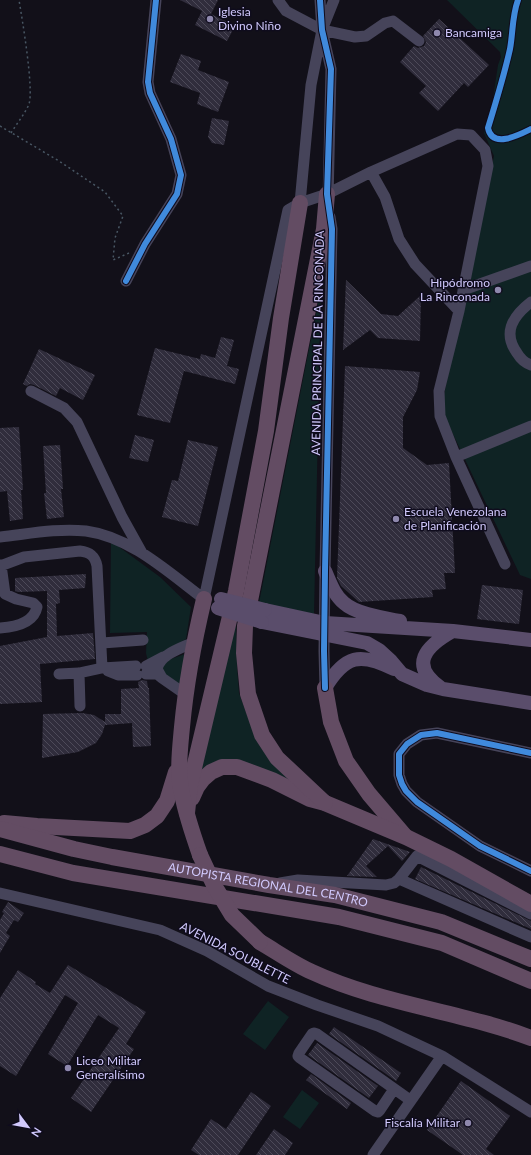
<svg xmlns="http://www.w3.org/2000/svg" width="531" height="1155" font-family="Lato,sans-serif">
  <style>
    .green { fill: #0f2324 }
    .building { fill: url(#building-back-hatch) }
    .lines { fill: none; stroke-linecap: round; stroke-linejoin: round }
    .path { stroke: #495764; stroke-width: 1.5; stroke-dasharray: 2 3; stroke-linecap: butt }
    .minor { stroke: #46445a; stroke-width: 11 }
    .major { stroke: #5a4d6b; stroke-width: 14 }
    .highway { stroke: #634c63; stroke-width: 16 }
    .major-bridge { stroke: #5a4d6b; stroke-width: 14 }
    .highway-bridge { stroke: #634c63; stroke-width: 16 }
    .cycleway-casing { stroke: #0f0c1d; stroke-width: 8 }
    .cycleway { stroke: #408adc; stroke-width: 6 }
    .poi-dot { fill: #8e88ad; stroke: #0f0c1d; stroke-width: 1.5 }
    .labels { text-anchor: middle; stroke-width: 3; stroke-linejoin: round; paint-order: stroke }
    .poi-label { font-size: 12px; fill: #d1c9fd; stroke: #0f0c1d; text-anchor: start }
    .street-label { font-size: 12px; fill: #d1c9fd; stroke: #0f0c1d }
  </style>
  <defs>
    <pattern id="building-back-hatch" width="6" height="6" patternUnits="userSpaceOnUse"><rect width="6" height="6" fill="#302d3c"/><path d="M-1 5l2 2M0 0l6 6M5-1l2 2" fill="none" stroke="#4d4a59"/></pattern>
  </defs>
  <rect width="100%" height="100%" fill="#121019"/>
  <path class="green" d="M447,0H531V579L520,575L441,409L494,156L484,133L492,105L498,65L501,57L500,52Z
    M321,288L314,614L259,603Z
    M111,541L160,577L191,607L186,639L148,662L146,653L147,632L110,633Z
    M236,623L237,667L239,693L250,723L305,792L246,764L196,779Z
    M185,654L181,686L165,675L161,668L168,660Z
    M268,1001L289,1017L265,1050L243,1034Z
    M302,1090L319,1103L300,1129L283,1117Z"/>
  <path class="building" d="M180,0H218L211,14L235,26L227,41L195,25L202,11Z
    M439,19L489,65L468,87L464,83L438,111L419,93L426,86L400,62L414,46L418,48L424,46L426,42L423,36Z
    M181,54L201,61L198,70L229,82L218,112L197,104L200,93L170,82Z
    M212,118L229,121L224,145L212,143L208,137Z
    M346,280L381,314L398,316L421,295L420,341L378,338L370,330L343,350Z
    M221,337L234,340L227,366L239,369L235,384L184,371L170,423L137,415L155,348L200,359L201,354L215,358Z
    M39,349L95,375L83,400L60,388L56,396L34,385L30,384L27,386L23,384Z
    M345,366L420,372L417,390L403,417V448L427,465L449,463L455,573H444L446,589L432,590L433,597L359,602L341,586L337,578Z
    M19,427L23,490H21L23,519L10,521L7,491L0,492V428Z
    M135,435L154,440L148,462L129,458Z
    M188,440L218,447L198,526L162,517L172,480L178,481Z
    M60,445L63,489H61L64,517L47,519L44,493H46L43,446Z
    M86,574L85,588L59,590L60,603L56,604L57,636L93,633L95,659L40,664L42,702L0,704V646L47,637V591L18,592L15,591V578Z
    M482,585L523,590L519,624L477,619Z
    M142,680L147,681L148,688H149L151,746L133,747L132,723L105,725L102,734L96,743L78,752L42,758L43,714L82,713L94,715L105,722V714H121V689L139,688L138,682Z
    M373,839L410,852L402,861L388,846L366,866L377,877L347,876Z
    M421,867L531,921V929L415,879Z
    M8,902L24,913L18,922L14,920L6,933L10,936L0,953V920L4,913L2,912Z
    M68,965L146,1012L126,1044L134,1049L91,1112L71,1098L119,1028L98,1015L67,1066L48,1054L78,1003L65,995L16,1076L0,1066V998L18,970L36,982L35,984L50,993Z
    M334,1027L401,1073L396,1081L329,1034Z
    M317,1043L378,1086L369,1098L308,1055Z
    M311,1074L351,1103L347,1109L306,1080Z
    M461,1081L510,1116L486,1149L494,1155H463L427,1130Z
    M251,1092L271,1106L238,1155H199L191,1150L211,1119L226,1129Z
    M274,1129L293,1143L285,1155H256Z"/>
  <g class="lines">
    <path class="path" d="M0,126L59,161L105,192L123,216L115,238L113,260L129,253
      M11,133C17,123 25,114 29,104C34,89 22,18 19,0"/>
    <path class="minor" d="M278,0L286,11L322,30L355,37L366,36L385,23L393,21L419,41
      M320,0L322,30L331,69L328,200
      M371,172L385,197L399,239L415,264L459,311
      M300,203L311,85L322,30L334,0
      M126,281L145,244L177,194L181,175L171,139L150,93L148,82L156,0
      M463,290L531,266
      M531,302C513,316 502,332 517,353C520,358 525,363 531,365
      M31,391L64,408L77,422L122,517L142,553
      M456,457L531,426
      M0,537C28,534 57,528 86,531C131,537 169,573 204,599L288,210L300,203L327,194L371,172L457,134L471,135L485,150L488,166L459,311L439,391L440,416L456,457L505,564
      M0,566L24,557L80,551C90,552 95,556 97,566L102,668
      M0,628C14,627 34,623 37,607L33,603L16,599L5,594L1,565
      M102,643L143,640
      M146,666L163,657
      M108,671L118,675H137
      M79,673L80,706
      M59,674L79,673L102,668L136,666
      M146,674H157L162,678
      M325,688L324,651L325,571L332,229L330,217
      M185,694L162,678L157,669C160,654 182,648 194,642
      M531,753L437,733L421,735L407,744L399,754V775L402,784L406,791L417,802L480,846L531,871
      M399,879L417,856L531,914
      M280,883L298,880L386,885L394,883L399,879L531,937
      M0,893L160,930L207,951L268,986L317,1005L378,1026L442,1056L531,1112
      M394,1089L380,1110L378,1112L375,1111L300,1058L298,1056L299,1053L312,1034L314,1033L317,1034L410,1100
      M373,1155L442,1056"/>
    <path class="major" d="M325,571C330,582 334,595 344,603C356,614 384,618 400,621
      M265,610L325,623L453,631L531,640
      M262,622L367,643L379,650L391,661L402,674L427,685L443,689L531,703
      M325,688C345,655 360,652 394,669
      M441,688C408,665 426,646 453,631"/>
    <g class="highway">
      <path d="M325,688L331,722L346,761L369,794L404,835"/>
      <path d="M192,798L197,787L203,779L211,772L222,767H237L272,780L310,799L325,803L406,837L451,859L531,904"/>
      <path d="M325,803L277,758L262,735L248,694L244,653L245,626L324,229L327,194"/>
      <path d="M187,813L190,785L236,591L266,431L281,318L300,203"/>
      <path d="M4,823L37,826L130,831L145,825L157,816L167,801L176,772"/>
      <path id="s1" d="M0,829L74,849L112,857L269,885L335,895L441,922L531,959"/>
      <path d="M0,854L73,873L339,917L442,943L531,981"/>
      <path d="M200,855C193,835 186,814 182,794C177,772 180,749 182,727C186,684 194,641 204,599"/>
      <path d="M260,942C277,952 294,964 312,972C381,1004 460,1011 531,1038"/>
    </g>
    <path class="major-bridge" d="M221,599L265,610
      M218,608L262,622"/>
    <path class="highway-bridge" d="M200,855L215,887L232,915L260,942"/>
    <g class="cycleway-casing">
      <path id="cycleway" d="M320,0L322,30L331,69L327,194L332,229L325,571L324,651L325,688
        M518,0C512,16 513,33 510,49C504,76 496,102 488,128C492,149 519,135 531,129
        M126,281L145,244L177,194L181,175L171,139L150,93L148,82L156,0
        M531,753L437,733L421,735L407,744L399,754V775L402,784L406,791L417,802L480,846L531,871"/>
    </g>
    <use href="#cycleway" class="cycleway"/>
  </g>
  <g class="poi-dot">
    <circle cx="210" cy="19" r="4"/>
    <circle cx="437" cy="33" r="4"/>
    <circle cx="498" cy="290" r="4"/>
    <circle cx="396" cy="519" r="4"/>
    <circle cx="68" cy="1068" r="4"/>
    <circle cx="468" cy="1123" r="4"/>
  </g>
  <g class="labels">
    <g class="poi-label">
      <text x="218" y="16">Iglesia<tspan x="218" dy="14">Divino Niño</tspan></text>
      <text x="445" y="37">Bancamiga</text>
      <text x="490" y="287" text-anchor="end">Hipódromo<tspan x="490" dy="14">La Rinconada</tspan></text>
      <text x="404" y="516">Escuela Venezolana<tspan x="404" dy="14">de Planificación</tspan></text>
      <text x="76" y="1065">Liceo Militar<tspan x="76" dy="14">Generalísimo</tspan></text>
      <text x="460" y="1127" text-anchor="end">Fiscalía Militar</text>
    </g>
    <g class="street-label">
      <text transform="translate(318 343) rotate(-89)" y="4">AVENIDA PRINCIPAL DE LA RINCONADA</text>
      <text dy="4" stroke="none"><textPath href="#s1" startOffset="274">AUTOPISTA REGIONAL DEL CENTRO</textPath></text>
      <text transform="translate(235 953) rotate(27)" y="4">AVENIDA SOUBLETTE</text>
    </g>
  </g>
  <g transform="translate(28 1127) rotate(122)" stroke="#0f0c1d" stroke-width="3" paint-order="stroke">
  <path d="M0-3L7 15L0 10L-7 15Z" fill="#d1c9fd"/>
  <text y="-6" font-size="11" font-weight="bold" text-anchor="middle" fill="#d1c9fd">N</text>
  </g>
</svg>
